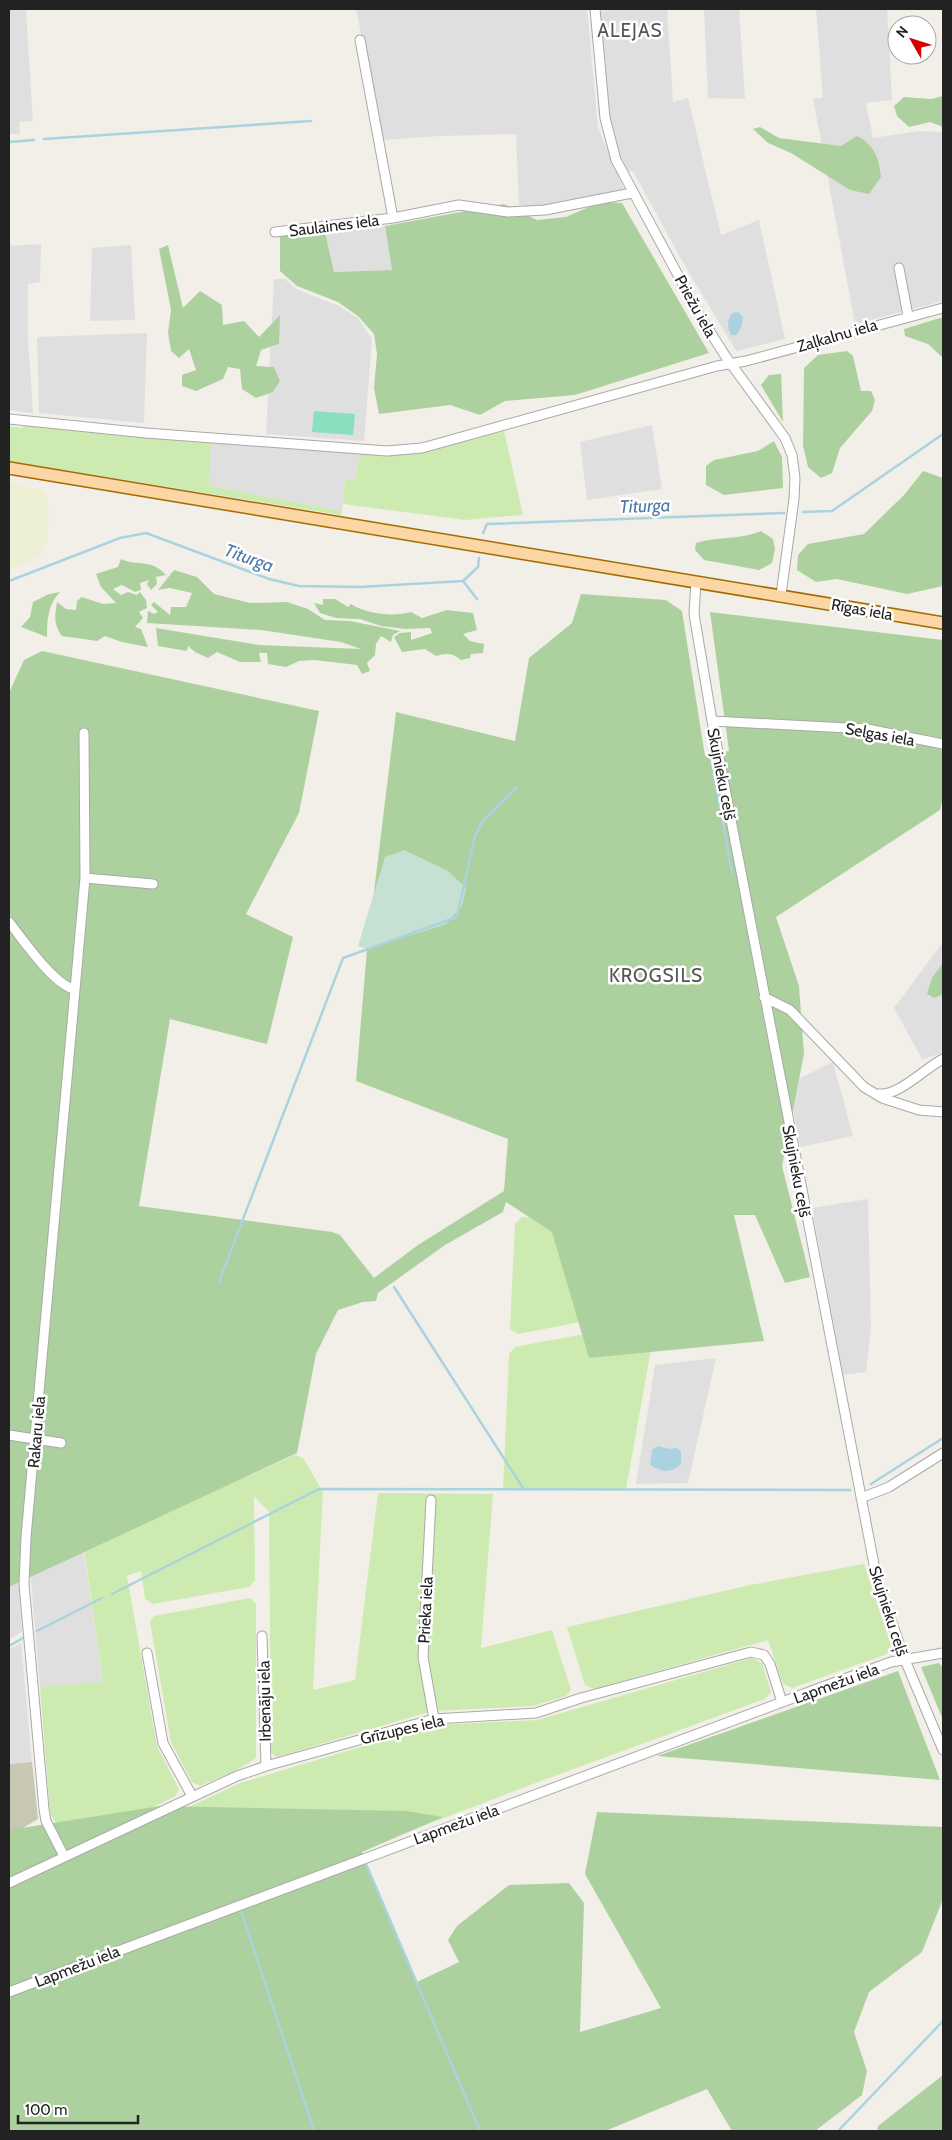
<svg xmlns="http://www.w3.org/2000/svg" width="952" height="2140" font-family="Cabin,sans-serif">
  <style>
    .residential { fill: #e0dfdf }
    .construction { fill: #c7c7b4 }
    .farmland { fill: #eef0d5 }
    .grass { fill: #cdebb0 }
    .forest { fill: #add19e }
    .wetland { fill: #c6e0d4 }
    .pitch { fill: #88e0be }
    .water { fill: #aad3df }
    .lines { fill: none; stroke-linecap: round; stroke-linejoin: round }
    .stream { stroke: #aad3df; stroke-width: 2.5 }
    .minor-casing { stroke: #a9a9a9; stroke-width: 11 }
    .major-casing { stroke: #a06b00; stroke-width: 14 }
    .minor { stroke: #fff; stroke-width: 9 }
    .major { stroke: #fcd6a4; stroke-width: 11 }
    .labels { text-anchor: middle; stroke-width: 5; stroke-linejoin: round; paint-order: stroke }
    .street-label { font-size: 16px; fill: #222; stroke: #fff }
    .water-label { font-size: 18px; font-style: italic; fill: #4a7aab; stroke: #fff }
    .quarter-label { font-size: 19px; letter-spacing: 1px; fill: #555; stroke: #fff }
  </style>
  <rect width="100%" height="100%" fill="#f2efe9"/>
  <path class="residential" d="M9,9H26L33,121L19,122L20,134H9Z
    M356,9H587L598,128L624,189L545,207L519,205L516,134L440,136L382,140L375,94L372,89Z
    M619,9H667L673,102L688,98L721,235L759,220L785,339L736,351L685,266L633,171L627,172L620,159L609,123L600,11Z
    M704,9H739L745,99L708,98Z
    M816,9H887L892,100L866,103L873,138L919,131L943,132V301L855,324L813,98H823Z
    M385,226L392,270L333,272L325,232Z
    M41,244L40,282L28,284V338L33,413L9,410V246Z
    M131,245L135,320L90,321L92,248Z
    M274,279H285L296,289L339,306L358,318L372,339L364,441L266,434Z
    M147,333L144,423L39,413L37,337Z
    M652,425L662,489L587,500L580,442Z
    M211,441L360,454L355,481H345L342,511L209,486Z
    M943,942V1053L922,1059L894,1008Z
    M833,1062L853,1136L800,1147L788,1084Z
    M868,1199L871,1329L866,1372L843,1375L812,1208Z
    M716,1358L688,1483L636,1484L655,1365Z
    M9,1439L22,1632L9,1639Z
    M43,1446L83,1547L103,1683L40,1687L31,1581Z
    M21,1643L32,1762L9,1764V1649Z"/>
  <path class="construction" d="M32,1762L38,1819L9,1836V1764Z"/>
  <path class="farmland" d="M9,482L42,490L47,496L49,521L46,545L38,557L9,572Z"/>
  <path class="grass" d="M25,424L211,441L209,486L342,511L341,515L9,461V426L22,428Z
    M504,431L523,515L465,520L343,504L345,480L355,481L360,454H418Z
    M522,1217L662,1228L652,1308L518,1334L510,1329L515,1224Z
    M647,1322L655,1327L626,1489H503L509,1354L515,1347Z
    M295,1455L303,1458L323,1492L313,1690L355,1680L378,1493L493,1494L481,1648L552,1630L571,1690L566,1696L533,1706L432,1711L277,1757L271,1753L269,1512L254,1496L255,1580L249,1587L153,1604L145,1599L141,1571L127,1576L157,1746L179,1789L176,1796L74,1845L66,1841L50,1813L40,1687L103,1682L84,1549Z
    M864,1564L891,1645L887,1654L792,1688L783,1684L768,1640L594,1689L585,1685L567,1627L750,1585Z
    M250,1598L256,1604V1757C248,1767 215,1779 200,1786L192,1782L171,1742L150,1622L154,1616Z
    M752,1658L762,1663L771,1692L765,1699L530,1785L347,1855L102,1848L240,1783L434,1725L537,1720Z"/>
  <path class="forest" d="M943,96V127L930,122L909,127L897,116L894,106L904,97L931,99Z
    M760,127L779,138L841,146L857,136C875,145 879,159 881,177L869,194L850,190L791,153L768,143L753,129Z
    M600,202L622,203L709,353L575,395L505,401L480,415L450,405L379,414L374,388L377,354L374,334L358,316L338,302L297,286L280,271V235L325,232L334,272L392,270L385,226L504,204L537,220L566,217Z
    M168,245L183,308L200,291L222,305L223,325L244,321L259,337L280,315L279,344L261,350L256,366L274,367L280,381L273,392L256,398L242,389L240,369L228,367L223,379L196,391L182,386V375L196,370L189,349L179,358L171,351L168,333L171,310L159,249Z
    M943,317V358L928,344L905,336L904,329Z
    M847,351L853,356L861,391H871L875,400L872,411L840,448L832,473L821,478L808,467L803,446L804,368L818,355Z
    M781,374L783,422L761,385L769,375Z
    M774,441L782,457L783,488L724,495L706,485V466L714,460L758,451Z
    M923,471L943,478V586L907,594L837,579L816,582L797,570L798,555L808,544L864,534L904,495Z
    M761,531L773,539L775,549L772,563L759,570L704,560L695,550L696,543C719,536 740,540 761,531Z
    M121,559C138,567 151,558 166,575L156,577L157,584L151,590L147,584L149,580L140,583L141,590L135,592L122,585L113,589L121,595L128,592L137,595L140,592L146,600L147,608L139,612L143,618L135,627L141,629L148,647L122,642L105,636L97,641L62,636C53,624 55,615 57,602L66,609L76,610L77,601L82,597L103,604L116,603L101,587L96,574L118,567Z
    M174,570L197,577L214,594L250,603L287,602L308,609L325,620L350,621L400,631L393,635L391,642L381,636L376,644L375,655L367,663L370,671L362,674L357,665L314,660L299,661L286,667L268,664L267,653H259L261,662H240L217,652L208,658L195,652L188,646L187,651L158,646L156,628L259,645L361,649L341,642L261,630L147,623L148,611L154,614L158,612L151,605L154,602L170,615L171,607H186L192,593L170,588L158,590Z
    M60,592C48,604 47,620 47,637L21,627L30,617L33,602L49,594Z
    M581,594L666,600L682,611L705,756L729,751L710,612L943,640V797L940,810L776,917L799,986L804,1054L782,1166L810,1277L785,1283L755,1215H734L764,1341L589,1358L552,1232L506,1202L503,1212L445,1245L378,1293L376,1301L363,1302L338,1310L316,1354L297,1453L9,1587V693L24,660L42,651L319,711L299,813L246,914L293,937L267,1044L170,1019L139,1206L332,1232L340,1235L374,1278L418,1245L504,1191L508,1139L356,1081L367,949L396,712L515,741L529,658L572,623Z
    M323,599H335L348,607L351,604C366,614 394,617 411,612L422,618L447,610L473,613L477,630L463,634L470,641L484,644L483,653L471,654L470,658L461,660C452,653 447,653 436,656L425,649L402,652L394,637L400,633L411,632V640L432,633L430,628L405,629L381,626L360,619L336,618L320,613L314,603L323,605Z
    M943,963V994L934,998L927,994L932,978Z
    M939,1663L943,1668V1720L921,1667Z
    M898,1671L940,1780L657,1756Z
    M160,1806L407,1811L443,1817L362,1852L417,1982L459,1962L448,1940L457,1926L509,1885L569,1883L584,1903L580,2032L661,2008L585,1874L597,1812L943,1827V1899L922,1952L869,1992L854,2032L867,2071L862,2095L815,2131H732L707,2089L605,2131H9V1830Z
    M943,2075V2131H877L878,2126Z"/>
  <path class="wetland" d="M404,850L448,871L466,888L462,906L446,924L367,949L358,946L385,857Z"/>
  <path class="pitch" d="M314,411L355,414L353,435L312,432Z"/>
  <path class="water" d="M738,312L743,317L741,328L736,335H731C727,327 727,320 732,313Z
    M658,1446L669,1449L677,1448L681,1451V1464C670,1474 662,1472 650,1465L652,1450Z"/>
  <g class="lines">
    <path class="stream" d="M44,139L311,121
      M9,142L34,140
      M803,512L832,511L943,434
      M483,533L487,524L784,513
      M9,581L120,538L146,533L269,579L299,586L360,587L463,581L478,567L479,558
      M463,581L477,599
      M709,747L732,873
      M219,1282L343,958L457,917L475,836L482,822L517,787
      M394,1287L523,1488
      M871,1484L943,1438
      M112,1594L319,1489L850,1490
      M37,1631L102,1598
      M9,1646L23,1638
      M366,1864L480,2131
      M241,1910L314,2131
      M838,2131L943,2021"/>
    <g class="minor-casing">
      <path id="minor" d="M595,9L605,118L616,160L700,316L726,357L785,438L792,455L795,478L794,499L781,595
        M360,40L393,218
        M275,232L393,218L459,205L508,212L545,210L632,193
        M899,268L908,316
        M9,419L146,433L387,451L422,448L717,366L746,361L943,308
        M696,582L694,614L712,721L877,1580L905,1660L943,1750
        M712,721L867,729L943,744
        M85,878L153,884
        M9,922C22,938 55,987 75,989
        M764,997L790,1010L864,1087L882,1098L919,1110L943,1112
        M879,1094C899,1096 925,1068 943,1059
        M9,1435L61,1443
        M861,1498L889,1487L943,1453
        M431,1500L423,1657L434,1719
        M262,1636L266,1766
        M147,1653L163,1743L192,1796
        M64,1856L46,1821L44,1809L24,1584L26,1537L85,878L84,733
        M9,1883L237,1776L266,1766L434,1719L536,1713L581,1698L751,1652L764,1655L770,1664L782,1702
        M9,1992L825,1686L891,1662L943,1653"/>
    </g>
    <g class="major-casing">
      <path id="major" d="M9,468L943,623"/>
    </g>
    <use href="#minor" class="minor"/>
    <use href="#major" class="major"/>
  </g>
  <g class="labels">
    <g class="street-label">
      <text transform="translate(334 225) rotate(-7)" y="6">Saulaines iela</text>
      <text transform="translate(696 306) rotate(61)" y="6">Priežu iela</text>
      <text transform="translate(837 335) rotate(-16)" y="6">Zaļkalnu iela</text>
      <text transform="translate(862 609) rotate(10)" y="6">Rīgas iela</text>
      <text transform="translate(880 734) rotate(10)" y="6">Selgas iela</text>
      <text transform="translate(722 774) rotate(79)" y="6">Skujnieku ceļš</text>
      <text transform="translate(797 1171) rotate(79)" y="6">Skujnieku ceļš</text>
      <text transform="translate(36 1432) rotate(-85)" y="6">Rakaru iela</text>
      <text transform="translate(425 1610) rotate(-87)" y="6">Prieka iela</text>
      <text transform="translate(889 1611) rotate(72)" y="6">Skujnieku ceļš</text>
      <text transform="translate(836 1683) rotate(-20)" y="6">Lapmežu iela</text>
      <text transform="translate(264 1701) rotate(-91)" y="6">Irbenāju iela</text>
      <text transform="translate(402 1729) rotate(-13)" y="6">Grīzupes iela</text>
      <text transform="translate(456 1824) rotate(-20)" y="6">Lapmežu iela</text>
      <text transform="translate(77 1966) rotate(-21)" y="6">Lapmežu iela</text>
    </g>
    <g class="water-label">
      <text transform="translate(645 506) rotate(-2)" y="6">Titurga</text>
      <text transform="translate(249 558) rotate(20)" y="6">Titurga</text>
    </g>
    <g class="quarter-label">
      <text x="630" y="37">ALEJAS</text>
      <text x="656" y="982">KROGSILS</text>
    </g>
  </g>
  <rect width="952" height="2140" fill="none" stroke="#222222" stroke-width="20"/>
  <g transform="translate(912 40) rotate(309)"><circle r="24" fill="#ffffff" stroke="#a7a7a7"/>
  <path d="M0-4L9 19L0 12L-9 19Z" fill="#d40000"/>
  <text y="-8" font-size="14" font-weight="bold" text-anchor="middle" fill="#222222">N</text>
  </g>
  <path d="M18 2115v8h120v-8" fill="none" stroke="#222222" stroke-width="2.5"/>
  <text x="25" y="2115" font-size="15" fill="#222222" stroke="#ffffff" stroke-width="4" paint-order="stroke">100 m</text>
</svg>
